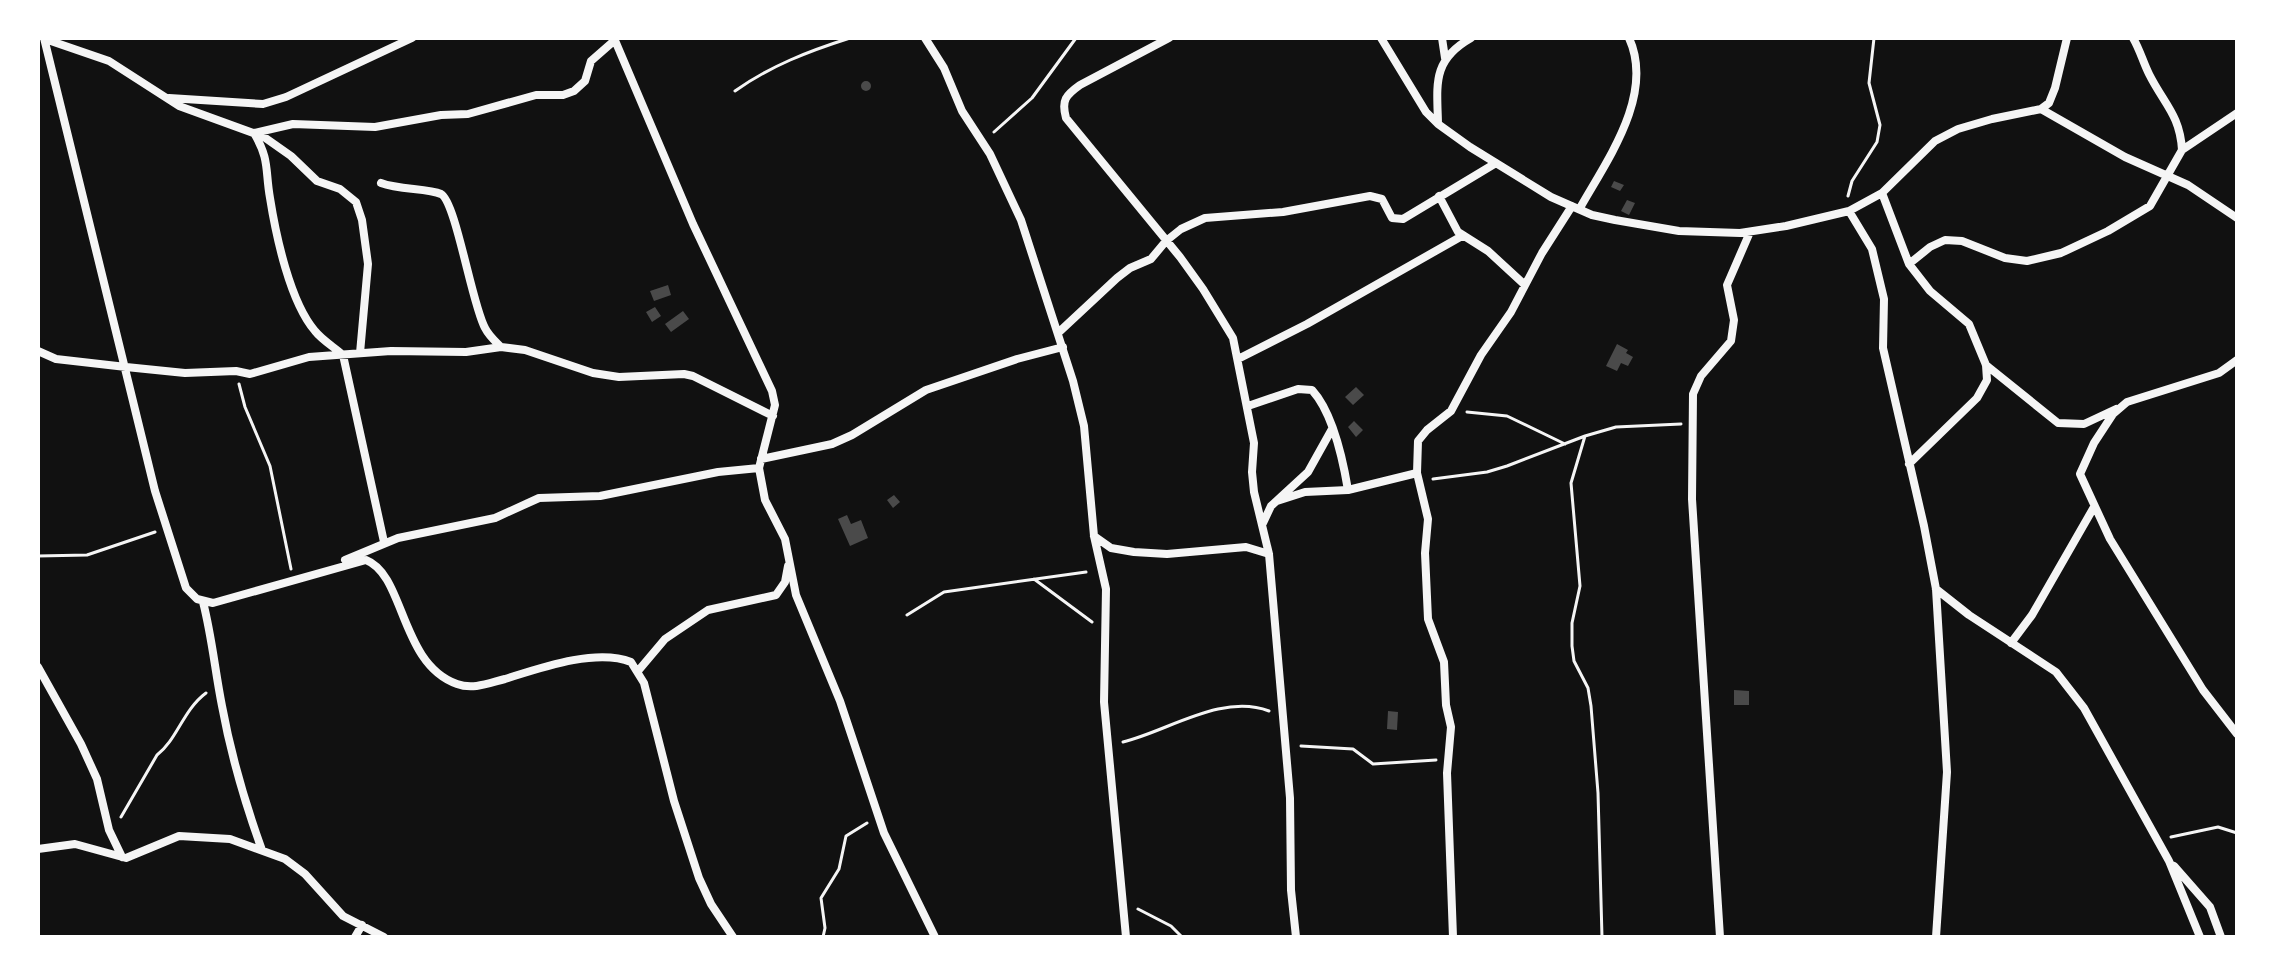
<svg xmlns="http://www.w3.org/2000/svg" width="2275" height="975" font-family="'Noto Serif',serif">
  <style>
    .building { fill: #4a4a4a }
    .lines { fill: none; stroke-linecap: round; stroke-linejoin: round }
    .path { stroke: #f5f5f5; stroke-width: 3 }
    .minor { stroke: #f5f5f5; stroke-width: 8 }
  </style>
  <rect width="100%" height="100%" fill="#111"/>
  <path class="building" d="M861 86a5 5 0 1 1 10 0a5 5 0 1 1-10 0Z
    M1614,181L1624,185L1620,191L1611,187Z
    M1627,200L1635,203L1629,215L1621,211Z
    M668,285L671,295L654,301L650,291Z
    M655,307L661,316L652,322L646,312Z
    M683,311L689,319L671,332L665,324Z
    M1617,344L1628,350L1626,353L1633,357L1628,366L1621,363L1617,371L1606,366Z
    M1356,387L1364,395L1353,405L1345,397Z
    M1354,421L1363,430L1356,437L1348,427Z
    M894,495L900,502L893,508L887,500Z
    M847,515L851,524L861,520L868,538L850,546L838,519Z
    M1734,690L1749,691V705H1734Z
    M1388,711L1398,712L1397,730L1387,729Z"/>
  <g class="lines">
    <path class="path" d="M735,91C770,66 809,51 850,38
      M994,132L1032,98L1076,38
      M1848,196L1852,181L1877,142L1880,125L1869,83L1874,38
      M239,384L245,407L270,466L291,569
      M1467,412L1507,416L1565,444
      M1585,436L1571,483L1580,586L1572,623V646L1574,661L1588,688L1591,706L1598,793L1602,937
      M1433,479L1487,472L1507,466L1585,436L1616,427L1681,424
      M38,556L87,555L155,532
      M1034,579L1092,622
      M907,615L944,592L1086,572
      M1123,742C1168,731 1222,693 1269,711
      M1301,746L1353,749L1373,764L1436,760
      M121,817L157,755C177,740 183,710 206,693
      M2171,837L2218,827L2237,833
      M1138,909L1171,926L1182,937
      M823,937L825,928L821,898L839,869L846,836L867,823"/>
    <path class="minor" d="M44,38L155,491L186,588L197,599L213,603L366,560C405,575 400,664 457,684C473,690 489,683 505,679C540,668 596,648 631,662L644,683L674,801L699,878L711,904L733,937
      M614,38L693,224L772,391L775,405L759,468L765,500L785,539L796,595L840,701L884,833L935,937
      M925,38L944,68L962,111L990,154L1021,220L1073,381L1084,426L1094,536L1106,589L1104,702L1126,937
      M1169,38L1080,85C1066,95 1061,100 1066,118L1180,257L1203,289L1233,338L1254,443L1252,472L1254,492L1269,554L1290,798L1291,890L1296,937
      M1381,38L1426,112L1438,124L1470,147L1551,197L1592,215L1615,220L1679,231L1740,233L1786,226L1849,211L1882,193L1935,141L1958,129L1992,119L2041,109L2049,103L2055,88L2067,38
      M1442,38L1445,58
      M2133,38C2140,50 2143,62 2149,74C2164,104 2180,115 2182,150
      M45,39L109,61L179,106L264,137L291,156L317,181L340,189L356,202L362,220L368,264L360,353
      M169,98L263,104L286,97L412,38
      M2041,109L2125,157L2188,185L2237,218
      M1438,123C1437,84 1432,60 1471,38
      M381,183C399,190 428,188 441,194C456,202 472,305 485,328C489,336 495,341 501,347
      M1882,193L1909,264L1930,291L1969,324L1986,365L1987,380L1977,398L1909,464
      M1439,196L1458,232L1488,251L1525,285
      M1580,208C1607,160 1655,95 1629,38
      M1849,211L1872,249L1884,299L1883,348L1924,526L1936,589L1947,772L1936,937
      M1909,264L1930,247L1945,240L1962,241L2005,258L2027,261L2061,253L2108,231L2150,206L2182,150L2237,113
      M1058,333L1117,278L1130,268L1151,259L1166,241L1181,229L1205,218L1283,212L1370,196L1382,199L1392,218L1403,219L1496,163
      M38,351L56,359L126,367L185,373L236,371L250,374L309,357L391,351L466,352L501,347L525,350L593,373L619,377L684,374L693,376L773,416
      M1238,359L1307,324L1462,236
      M2237,360L2219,373L2127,402L2113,414L2094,443L2080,474L2110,539L2203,690L2237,734
      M1986,365L2058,423L2084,424L2116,409
      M1248,406L1298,389L1312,390C1333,413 1343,460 1348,490
      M761,459L832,444L852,435L926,390L1017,359L1063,347
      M1277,501L1305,492L1348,490L1417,473
      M1263,523L1271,506L1308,472L1332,429
      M1094,536L1111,548L1134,552L1167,554L1246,547L1269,554
      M384,542L343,355C334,347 322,340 315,331C290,302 276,236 270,198C265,170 270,160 254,133L293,124L375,127L441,115L468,114L536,95H563L574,91L585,81L591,61L615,40
      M345,560L398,538L495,518L539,498L600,496L718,472L759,468
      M1936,589L1969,615L2056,672L2084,708L2169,861L2200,937
      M203,602C212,637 215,671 222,706C231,755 245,803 262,850
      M2011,643L2032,615L2094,507
      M38,667L81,744L97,779L109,830L122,857
      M638,671L665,639L708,610L776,595L785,582L788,566
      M38,849L75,844L126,858L179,836L230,839L285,859L305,874L343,916L384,937
      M2174,866L2210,907L2221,937
      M355,937L362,925
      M1453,937L1447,773L1451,727L1446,705L1444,662L1428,619L1425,553L1428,519L1417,473L1418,441L1427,430L1451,411L1481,355L1511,312L1542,253L1572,206
      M1720,937L1692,499L1693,394L1701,376L1731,341L1734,320L1727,285L1750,232"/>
  </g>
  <rect width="2275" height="975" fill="none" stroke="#ffffff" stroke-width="80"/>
</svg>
